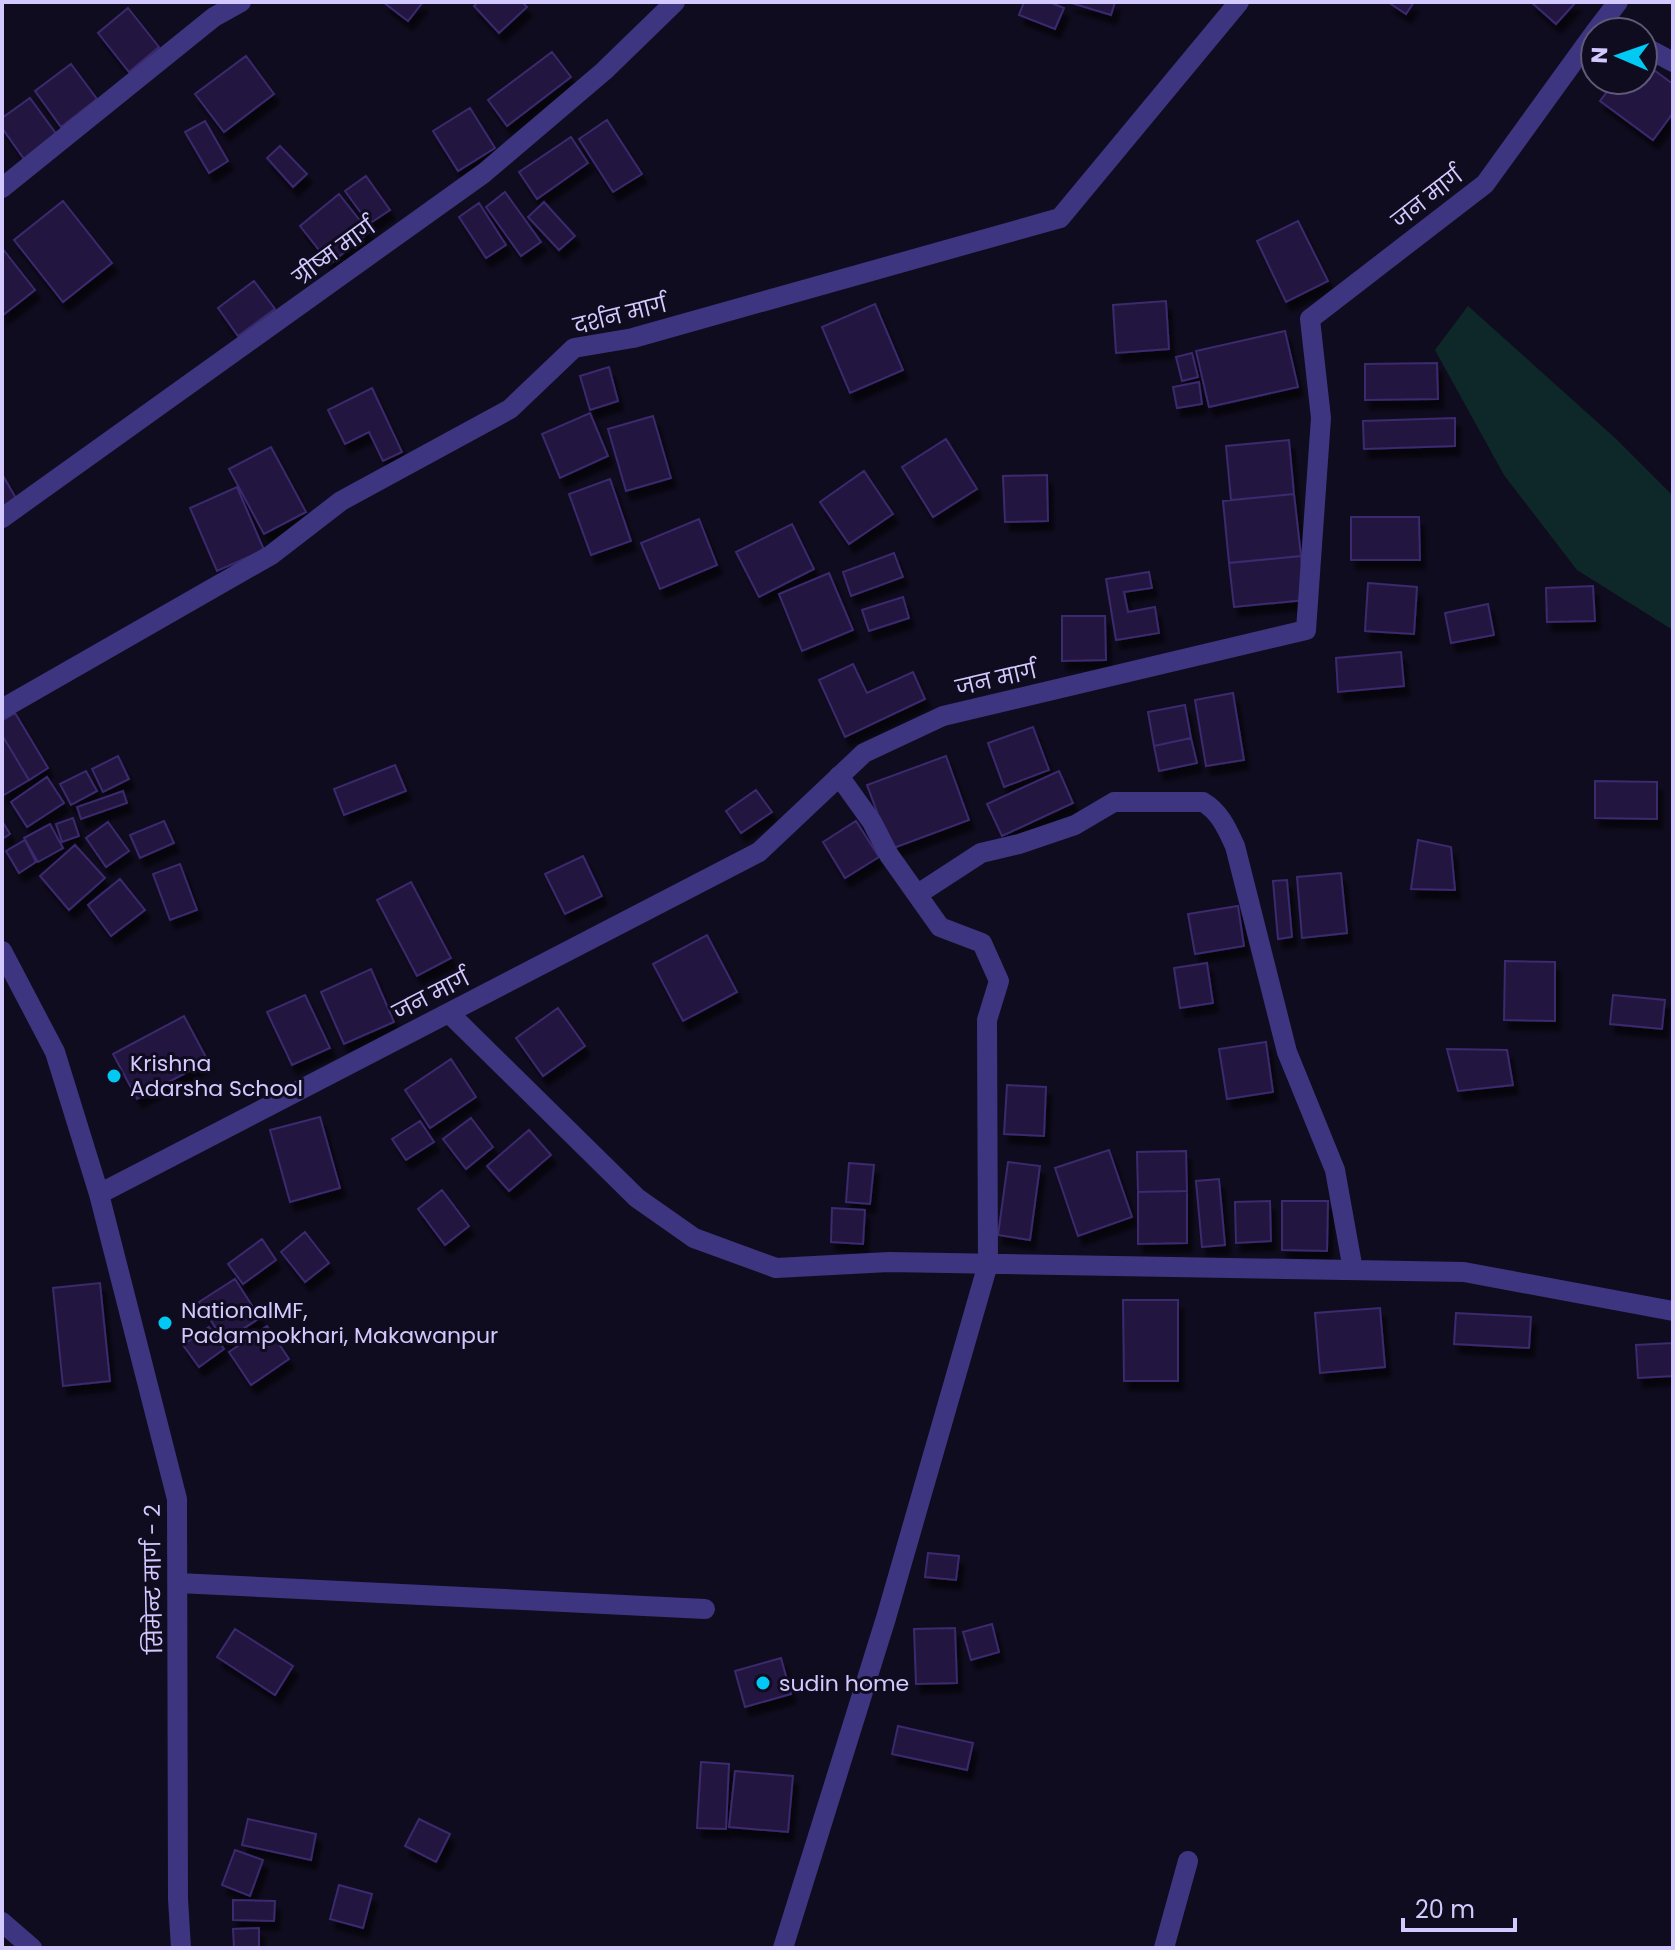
<svg xmlns="http://www.w3.org/2000/svg" width="1675" height="1950" font-family="Poppins,'Noto Sans Devanagari',sans-serif">
  <style>
    .green { fill: #0e2829 }
    .building { fill: #221740; stroke: #3b296d; stroke-width: 2; filter: url(#shadow) }
    .lines { fill: none; stroke-linecap: round; stroke-linejoin: round }
    .street { stroke: #3d357f; stroke-width: 20 }
    .poi-dot { fill: #00caf4; stroke: #100c1f; stroke-width: 3 }
    .labels { text-anchor: middle; stroke-width: 6; stroke-linejoin: round; paint-order: stroke }
    .street-label { font-size: 22px; fill: #d3c9ff; stroke: #100c1f }
    .poi-label { font-size: 22px; fill: #d3c9ff; stroke: #100c1f; text-anchor: start }
  </style>
  <defs>
    <filter id="shadow"><feDropShadow dx="5" dy="9" stdDeviation="2" flood-color="#0009"/></filter>
  </defs>
  <rect width="100%" height="100%" fill="#100c1f"/>
  <path class="green" d="M1468,306L1615,438L1673,496V630L1577,570L1504,475L1435,350Z"/>
  <path class="building" d="M383,2H423L408,21Z
    M478,2H522L527,7L499,33L474,6Z
    M1024,2H1049L1064,8L1055,29L1019,15Z
    M1068,2H1115L1111,15Z
    M1388,2H1414L1406,14Z
    M1531,2H1576L1556,24Z
    M128,8L159,47L129,72L98,33Z
    M552,52L571,77L507,126L488,100Z
    M246,56L274,94L224,132L195,94Z
    M1643,62L1673,84V113L1653,140L1600,101L1616,80H1643Z
    M71,64L97,99L61,127L35,91Z
    M30,98L57,135L24,159L2,128V118Z
    M470,108L495,148L458,171L433,131Z
    M607,120L642,174L613,192L579,139Z
    M205,121L228,161L209,173L185,132Z
    M571,137L588,163L537,199L519,172Z
    M280,146L307,174L293,187L267,158Z
    M366,176L390,210L369,224L345,191Z
    M505,192L541,242L521,256L486,207Z
    M339,194L369,232L330,264L300,226Z
    M63,201L112,263L63,302L14,240Z
    M544,202L575,236L559,250L528,217Z
    M479,203L506,245L486,258L459,217Z
    M1298,221L1328,281L1286,302L1257,241Z
    M2,248L35,290L2,316Z
    M254,281L275,309L238,336L218,308Z
    M1166,301L1169,349L1116,353L1113,305Z
    M875,304L903,370L850,393L822,327Z
    M1285,331L1298,387L1209,407L1196,351Z
    M1192,353L1198,377L1182,381L1176,357Z
    M1437,363L1438,399L1365,400V364Z
    M609,367L618,401L590,410L580,376Z
    M1199,382L1202,404L1177,408L1173,387Z
    M372,388L402,452L383,461L369,432L345,444L328,410Z
    M590,413L608,456L560,478L542,434Z
    M653,416L671,478L626,491L608,429Z
    M1455,418V446L1364,449L1363,421Z
    M946,439L977,489L933,517L902,467Z
    M1289,440L1294,494L1231,500L1226,446Z
    M271,447L306,512L264,534L229,469Z
    M864,471L893,514L849,544L820,502Z
    M2,474L17,500L2,510Z
    M1047,475L1048,521L1005,522L1003,476Z
    M610,479L631,541L591,555L569,494Z
    M237,487L264,550L217,571L190,508Z
    M1294,494L1301,556L1229,563L1223,501Z
    M1351,517H1419L1420,560H1351Z
    M699,519L717,565L660,589L641,543Z
    M792,524L814,569L759,597L736,552Z
    M894,553L903,577L851,596L843,572Z
    M1301,556L1305,600L1234,607L1229,563Z
    M1149,572L1152,588L1124,592L1128,612L1155,607L1159,633L1116,640L1106,579Z
    M829,573L853,630L802,651L779,594Z
    M1368,583L1417,587L1414,634L1365,631Z
    M1593,586L1595,621L1547,622L1546,588Z
    M903,597L909,618L869,631L862,610Z
    M1488,604L1494,635L1451,643L1445,613Z
    M1062,616H1105L1106,660L1062,661Z
    M1401,652L1404,686L1338,692L1336,658Z
    M853,664L867,693L913,672L925,699L845,737L819,680Z
    M1233,693L1244,760L1206,766L1195,700Z
    M1185,705L1191,738L1154,746L1148,712Z
    M15,713L48,768L29,780L2,735V721Z
    M1033,727L1049,770L1004,787L988,743Z
    M2,735L29,780L2,796Z
    M1191,738L1197,763L1159,771L1154,746Z
    M118,756L129,779L103,792L92,769Z
    M946,756L969,820L891,849L867,785Z
    M395,765L406,791L344,815L334,789Z
    M86,771L97,791L71,805L60,784Z
    M1059,771L1073,803L1002,836L987,804Z
    M47,777L64,803L27,827L11,802Z
    M1595,781L1657,782V819L1595,818Z
    M756,790L772,812L741,833L726,811Z
    M123,791L127,803L81,819L77,807Z
    M73,818L79,836L62,842L56,824Z
    M2,821L10,834L2,839Z
    M164,821L174,843L140,858L130,835Z
    M856,821L879,857L845,878L823,842Z
    M108,822L129,851L106,867L86,838Z
    M50,824L63,848L38,862L24,838Z
    M25,840L36,862L19,873L6,851Z
    M1418,840L1451,847L1455,890L1411,889Z
    M75,845L105,878L69,910L40,876Z
    M583,856L602,896L565,914L545,874Z
    M180,864L197,910L170,920L153,874Z
    M1341,873L1347,933L1302,938L1297,877Z
    M120,879L145,910L111,936L88,905Z
    M1287,880L1292,937L1278,939L1273,881Z
    M411,882L451,958L417,976L377,900Z
    M1238,906L1244,946L1195,954L1188,914Z
    M707,935L737,992L683,1021L653,964Z
    M1505,961L1555,962V1021L1504,1020Z
    M1207,963L1213,1003L1180,1008L1174,968Z
    M371,969L394,1022L344,1044L321,992Z
    M305,995L330,1048L292,1065L267,1012Z
    M1613,995L1665,1000L1662,1029L1610,1024Z
    M558,1008L585,1046L543,1076L516,1038Z
    M184,1016L208,1061L137,1099L113,1054Z
    M1266,1042L1273,1092L1227,1099L1219,1049Z
    M1447,1049L1507,1050L1513,1085L1458,1091Z
    M451,1059L476,1097L430,1128L405,1090Z
    M1007,1085L1046,1087L1044,1136L1004,1134Z
    M320,1117L340,1188L290,1202L270,1130Z
    M471,1118L493,1147L466,1169L443,1139Z
    M420,1121L434,1142L406,1160L392,1139Z
    M529,1130L551,1155L509,1191L487,1166Z
    M1109,1150L1132,1217L1078,1236L1055,1168Z
    M1186,1151L1187,1191L1138,1192L1137,1152Z
    M1008,1162L1040,1166L1030,1240L998,1235Z
    M849,1163L874,1165L870,1204L846,1202Z
    M1219,1179L1225,1245L1202,1247L1196,1181Z
    M442,1190L469,1226L445,1245L418,1209Z
    M1187,1191V1243L1138,1244V1192Z
    M1270,1201L1271,1241L1236,1243L1235,1202Z
    M1282,1201H1328L1327,1251L1282,1250Z
    M832,1208L865,1210L863,1244L831,1242Z
    M305,1232L329,1263L305,1282L281,1252Z
    M262,1239L276,1260L243,1284L228,1264Z
    M235,1279L260,1318L224,1341L199,1302Z
    M100,1283L110,1381L63,1386L53,1288Z
    M1123,1300H1178V1381H1124Z
    M1380,1308L1385,1367L1320,1373L1315,1313Z
    M1456,1313L1531,1317L1529,1348L1454,1344Z
    M267,1326L289,1359L251,1385L229,1352Z
    M209,1327L224,1349L199,1367L183,1345Z
    M1673,1343V1376L1638,1378L1636,1345Z
    M928,1553L959,1556L956,1580L925,1577Z
    M992,1624L999,1652L971,1660L963,1632Z
    M955,1628L957,1683L916,1684L914,1629Z
    M235,1629L293,1666L275,1695L217,1657Z
    M781,1658L791,1694L745,1707L735,1671Z
    M898,1726L973,1743L967,1770L892,1754Z
    M701,1762L729,1764L726,1829L697,1828Z
    M735,1771L793,1776L788,1832L729,1827Z
    M248,1819L316,1834L311,1860L242,1845Z
    M419,1819L450,1834L436,1862L405,1846Z
    M235,1850L263,1860L250,1896L222,1885Z
    M339,1885L372,1894L363,1928L330,1919Z
    M233,1900L275,1901L274,1921L233,1920Z
    M259,1928V1948H234L233,1929Z"/>
  <g class="lines">
    <path class="street" d="M1595,32L1618,2
      M1643,46L1673,62
      M2,188L214,17L241,2
      M2,518L484,173L604,71L675,2
      M2,709L271,555L341,501L510,409L574,348L633,338L1060,218L1239,2
      M918,894L981,853L1019,844L1075,825L1114,802H1203C1220,812 1227,829 1235,846L1287,1052L1335,1170L1353,1270
      M2,951L55,1052L99,1194L177,1499L178,1899L181,1948
      M449,1013L637,1198L694,1238L776,1268L889,1262L1464,1272L1673,1311
      M99,1194L759,852L864,753L943,716L1306,630L1321,418L1310,319L1485,184L1595,32
      M178,1583L705,1609
      M2,1922L32,1948
      M783,1948L886,1618L988,1264L987,1020L999,981L982,943L940,927L889,855L872,822L839,776
      M1164,1948L1188,1861"/>
  </g>
  <g class="poi-dot">
    <circle cx="114" cy="1076" r="8"/>
    <circle cx="165" cy="1323" r="8"/>
    <circle cx="763" cy="1683" r="8"/>
  </g>
  <g class="labels">
    <g class="street-label">
      <text transform="translate(1427 198) rotate(-38)" y="8">जन मार्ग</text>
      <text transform="translate(334 252) rotate(-36)" y="8">ग्रीष्म मार्ग</text>
      <text transform="translate(620 315) rotate(-14)" y="8">दर्शन मार्ग</text>
      <text transform="translate(996 679) rotate(-13)" y="8">जन मार्ग</text>
      <text transform="translate(431 995) rotate(-27)" y="8">जन मार्ग</text>
      <text transform="translate(153 1579) rotate(-91)" y="8">सिमेन्ट मार्ग - 2</text>
    </g>
    <g class="poi-label">
      <text x="130" y="1071">Krishna<tspan x="130" dy="25">Adarsha School</tspan></text>
      <text x="181" y="1318">NationalMF,<tspan x="181" dy="25">Padampokhari, Makawanpur</tspan></text>
      <text x="779" y="1691">sudin home</text>
    </g>
  </g>
  <rect width="1675" height="1950" fill="none" stroke="#d3c9ff" stroke-width="8"/>
  <g transform="translate(1619 56) rotate(272)"><circle r="38" fill="#100c1f" stroke="#5e5879" stroke-width="2"/>
  <path d="M0-6L14 30L0 20L-14 30Z" fill="#00caf4"/>
  <text y="-12" font-size="22" font-weight="bold" text-anchor="middle" fill="#d3c9ff">N</text>
  </g>
  <path d="M1403 1918v12h112v-12" fill="none" stroke="#d3c9ff" stroke-width="4"/>
  <text x="1415" y="1918" font-size="24" fill="#d3c9ff" stroke="#100c1f" stroke-width="6" paint-order="stroke">20 m</text>
</svg>
